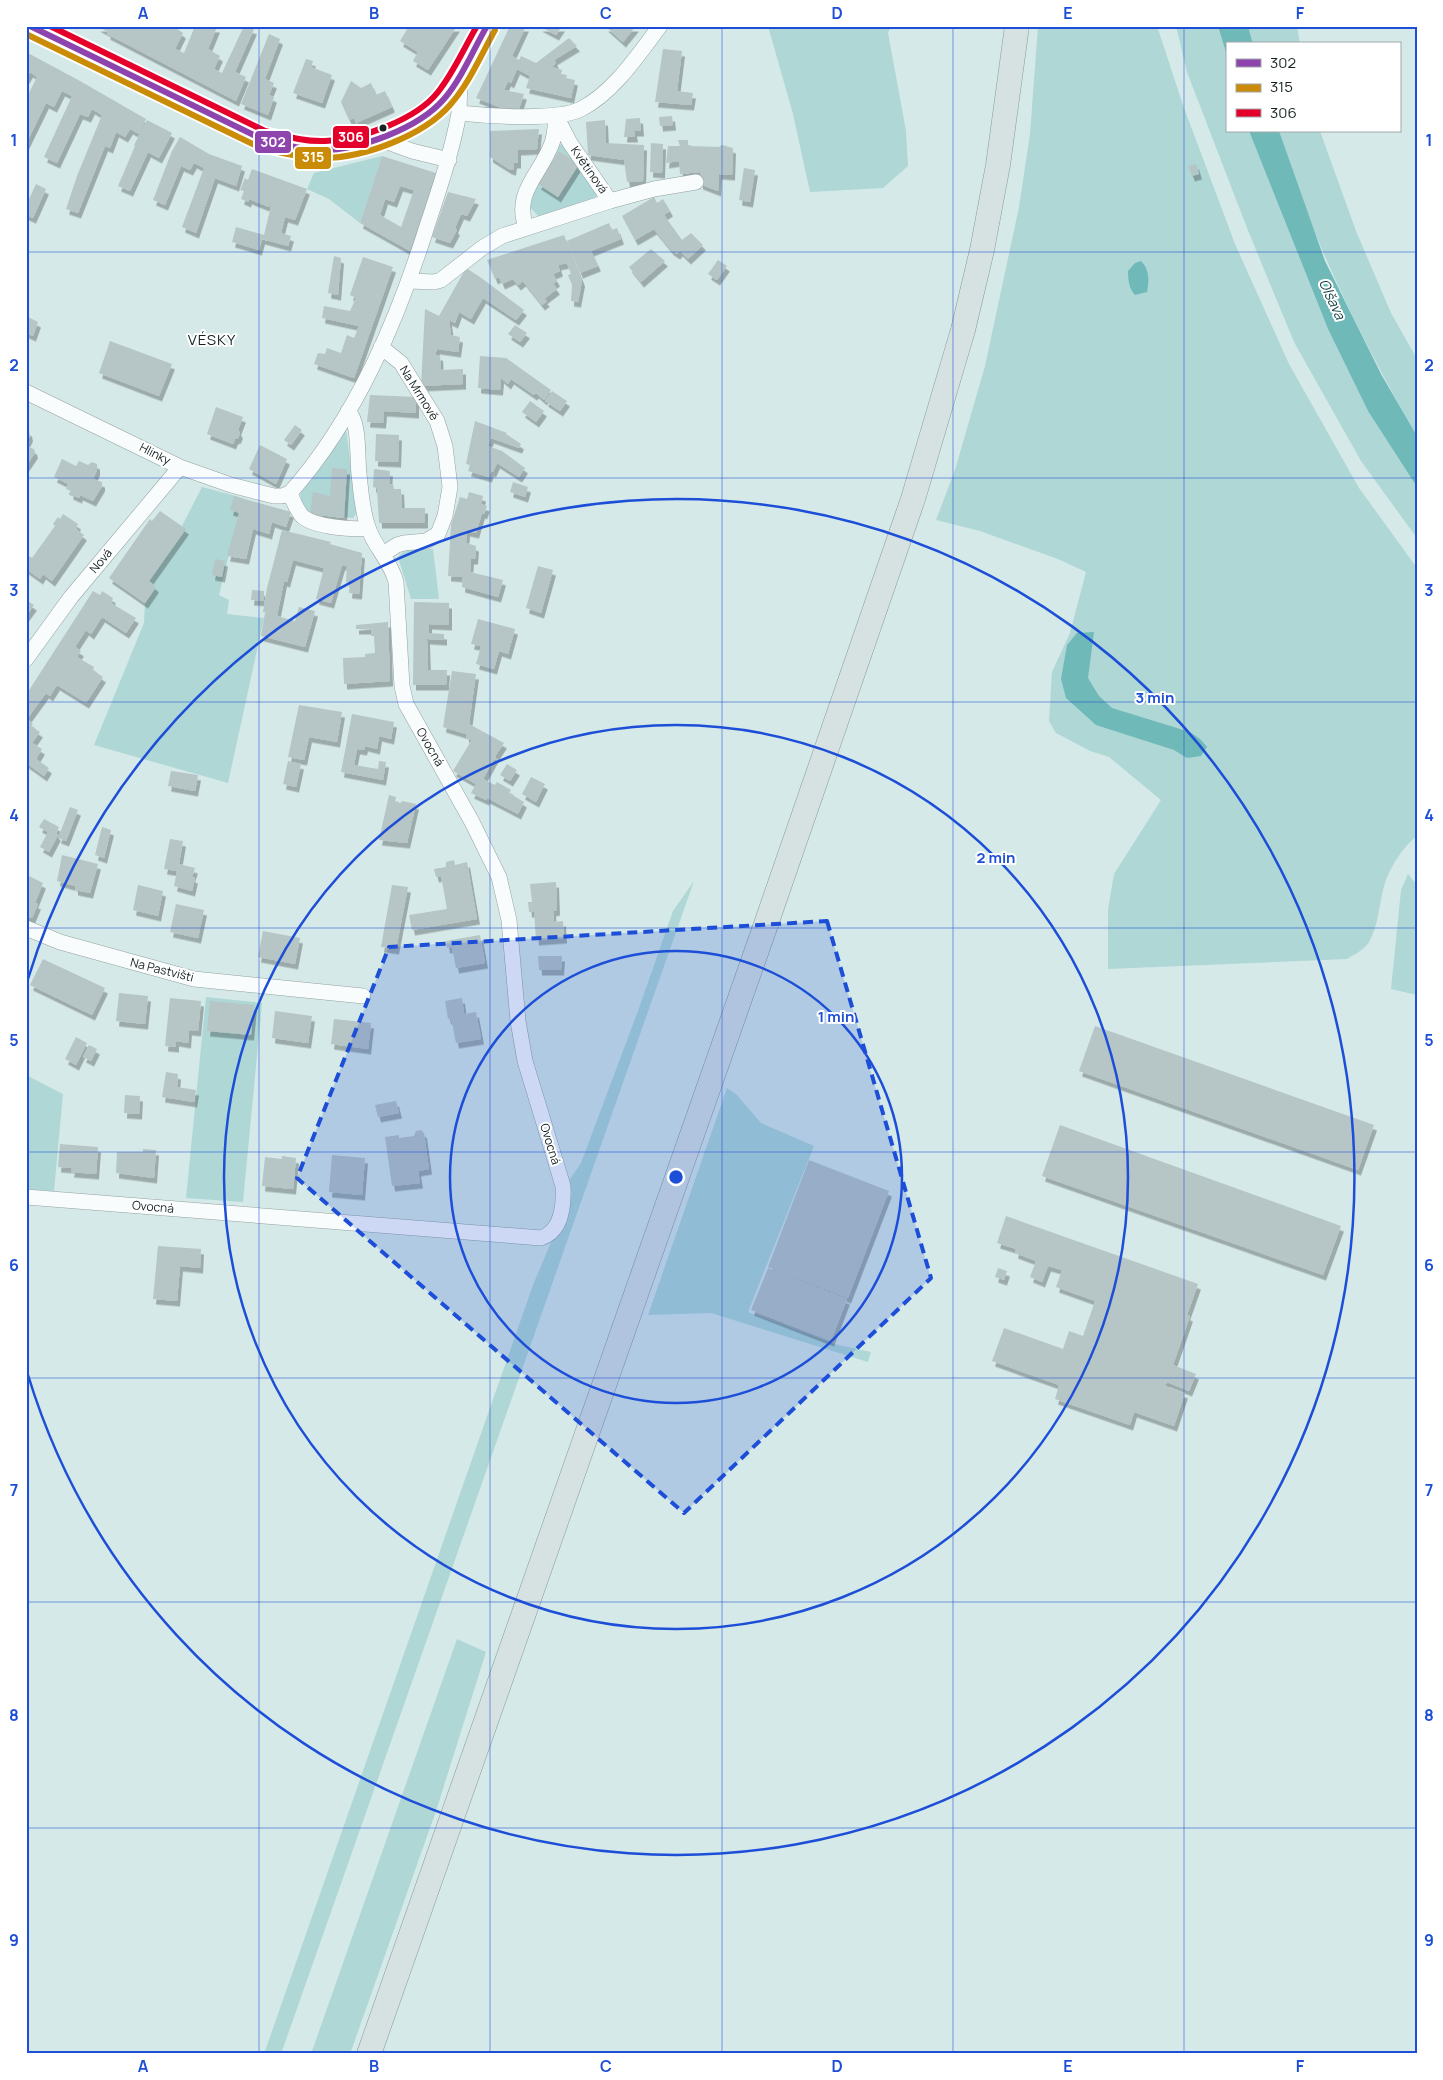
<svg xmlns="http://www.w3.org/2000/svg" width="1443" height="2080" font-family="Manrope,sans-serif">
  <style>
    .green { fill: #aed7d6 }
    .water { fill: #6fb9b8 }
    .building { fill: #b6c5c5; fill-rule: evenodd; filter: url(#shadow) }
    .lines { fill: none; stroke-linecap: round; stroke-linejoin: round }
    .street-casing { stroke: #92a2a0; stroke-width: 16 }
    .secondary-casing { stroke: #92a2a0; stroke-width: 22 }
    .primary-casing { stroke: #839b9b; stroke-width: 25 }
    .street { stroke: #f9fcfc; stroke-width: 15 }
    .secondary { stroke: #e8eeee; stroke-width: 21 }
    .primary { stroke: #d6e1e1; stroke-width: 24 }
    .bus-1-casing { stroke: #fff; stroke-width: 10 }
    .bus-2-casing { stroke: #fff; stroke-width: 10 }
    .bus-3-casing { stroke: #fff; stroke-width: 10 }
    .bus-1 { stroke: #8e44ad; stroke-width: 6 }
    .bus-2 { stroke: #ca8c07; stroke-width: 6 }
    .bus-3 { stroke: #e4002b; stroke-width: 6 }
    .marked { fill: #1d4ed8; fill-opacity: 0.2; stroke: #1d4ed8; stroke-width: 4; stroke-dasharray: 10 6; stroke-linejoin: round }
    .grid { fill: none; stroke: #1d4ed8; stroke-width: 1; stroke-opacity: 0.55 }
    .ring { fill: none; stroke: #1d4ed8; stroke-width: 2.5 }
    .bus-dot { fill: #152222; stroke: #fff; stroke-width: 2 }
    .labels { text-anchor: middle; stroke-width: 4; stroke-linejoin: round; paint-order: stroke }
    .street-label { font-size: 12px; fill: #152222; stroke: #fff }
    .water-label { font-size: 14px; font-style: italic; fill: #123f3e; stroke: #fff }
    .quarter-label { font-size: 15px; letter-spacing: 1px; fill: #152222; stroke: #fff }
    .centre { fill: #1d4ed8; stroke: #fff; stroke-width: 2.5 }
    .ring-label { font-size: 15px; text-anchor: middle; font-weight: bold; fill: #1d4ed8; stroke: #fff; stroke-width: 4; stroke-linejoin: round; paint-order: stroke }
    .line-badge { stroke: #fff; stroke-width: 2 }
    .badge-label { font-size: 14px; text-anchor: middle; font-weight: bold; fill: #fff }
    .neatline { fill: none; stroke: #1d4ed8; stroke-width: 2 }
    .grid-label { font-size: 16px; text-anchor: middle; font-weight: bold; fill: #1d4ed8 }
  </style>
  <defs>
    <filter id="shadow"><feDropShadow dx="3" dy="5.5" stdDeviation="0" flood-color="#0004"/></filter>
  </defs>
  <rect width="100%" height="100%" fill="#d5e9e8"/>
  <path class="green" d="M768,26H891L888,33L906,131L908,166L883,188L810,192L793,114Z
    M1038,26H1157L1184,108L1235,244L1289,364L1359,488L1417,568V836C1404,846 1392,864 1386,880C1379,899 1380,921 1370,940C1366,949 1355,954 1347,959L1108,969V910L1114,874L1161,800L1109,757L1090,751L1056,733L1049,721L1052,672L1070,633L1086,572L1058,559L980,531L936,520L955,470L985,366L1019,207L1030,134Z
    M1176,26H1218L1227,56V131H1249L1328,329L1368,411L1417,487V538L1361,461L1294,342L1247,228L1187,72Z
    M1248,26H1297L1300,44H1253Z
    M1279,131H1320L1356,231L1391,313L1417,359V436C1361,339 1311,239 1279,131Z
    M562,144L574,161L559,151L538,184L558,197L579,164L597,195L593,201L545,216H538L530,207V196L557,146Z
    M382,156L360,223L329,199L307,189L314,173Z
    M346,429L357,512L353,518L310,514L302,504L300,492Z
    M202,487L243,498L219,595L229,600L227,614L264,618L228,783L94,745L144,623L145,603L156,587L149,581L185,529L182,526Z
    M433,549L439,599H411L398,557C405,547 422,549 433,549Z
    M1408,874L1417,885V995L1391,989L1401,890Z
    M694,881L281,2054H264L533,1285L572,1193L568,1182L581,1163L638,1011L673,911Z
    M206,997L262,1003L243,1202L186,1198Z
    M26,1075L63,1094L54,1191L26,1189Z
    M727,1088L737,1095L761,1123L814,1146L748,1312L834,1344L871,1352L868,1362L711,1313L648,1315Z
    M457,1639L486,1652L436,1811L350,2054H311Z"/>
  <path class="water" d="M1218,26H1248L1253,44H1227V56Z
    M1249,131H1279L1325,261L1381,374L1417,436V487L1368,411L1328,329Z
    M1141,261C1150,270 1149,281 1147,292L1135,295C1129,289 1128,279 1128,271L1135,263Z
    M1094,632L1088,678L1099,696L1112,708L1190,732L1200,739L1207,747L1201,756L1187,758L1174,750L1096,725L1066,698L1061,679L1067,645L1077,633Z"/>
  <path class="building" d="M97,26H173L183,33L175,49L184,53L195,26L217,27L208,49L220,56L214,69L222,73L244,26L254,29L235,72L246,77L236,101L107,34L108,32Z
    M409,26L412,27L457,26L428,70L413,61L418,52L400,41Z
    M510,26H526L512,56L519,60L521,56L536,63L569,38L577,46L554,60L556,63L552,67L562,70L561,74L567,75L566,78L575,80L571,98L526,88L530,76L517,69L511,83L508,81L504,90L524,94L519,109L502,108L476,98Z
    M539,26H562L556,35Z
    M605,26H636L623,42Z
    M269,34L280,39L265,79L274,83L269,95L274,97L268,115L241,104Z
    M663,49L682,51L677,91L693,93L691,105L655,102Z
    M26,52L80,81L146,119L139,134L130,129L125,137L116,132L110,148L105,146L78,213L66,209L77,176L102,115L92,109L88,117L80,114L57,163L44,157L72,96L62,91L54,107L46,103L26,144V99L37,77L30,72L26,79Z
    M306,59L313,61L311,67L332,75L322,103L293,93Z
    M351,81L361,88L371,83L376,95L385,91L392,107L356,123L354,118L349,120L341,102Z
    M672,116L673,125L660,126L659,117Z
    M640,118L641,131H634L635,137H624L626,119Z
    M147,120L172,133L159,158L148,152L130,191L118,186L135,146L134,145Z
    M605,120L606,143L644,145L643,181L627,182L624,160L588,155L586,122Z
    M539,129L537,149L518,150V163H514L513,170L509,169L490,157V131Z
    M180,137L209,154L242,166L236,186L215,178L196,233L182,227L204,168L194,163L190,170L181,166L165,205L153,200L172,151Z
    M678,140H688V146L719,147L722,145L733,148L732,175L719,174L718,191L700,184V172L680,174L679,161L666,163L668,146H680Z
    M651,143L663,144L662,173L650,172Z
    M559,151L579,164L558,197L538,184Z
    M382,156L436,173L410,251L360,223ZM400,186L414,190L401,227L380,215L385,199L394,202Z
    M1196,164L1199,174L1192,176L1188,166Z
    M744,168L755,170L750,202L739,200Z
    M252,169L307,189L295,220L285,217L281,233L291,236L288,246L262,239L259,250L232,242L236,227L264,235L272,202L269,207L249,199L248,202L241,199L244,191L240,190L245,178L248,180Z
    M36,184L46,189L33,218L26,215V206Z
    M448,192L476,199L467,216L461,214L455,228L457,230L450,243L432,237Z
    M654,197L657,203L663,199L670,211L664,215L682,240L691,233L703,245L688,259L680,251L677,254L671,250L654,229L635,240L622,216Z
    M609,223L612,230L617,228L621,239L591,251L598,266L580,273L567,241Z
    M564,235L582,281L578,302L571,301L572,285L568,275L571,274L567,263L558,265L560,271L553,274L557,281L553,284L557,289L544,299L547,301L542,305L523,281L518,285L513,279L502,284L499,277L495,279L487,260Z
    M651,249L665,261L641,282L629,267Z
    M334,256L341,258L338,295L328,293Z
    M363,257L393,267L354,378L314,364L318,353L325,354L327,348L341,353L347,335L354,338L359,326L322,318L324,306L350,311L356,298L350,295Z
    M718,260L727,266L717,280L708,274Z
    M466,268L480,277L524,310L516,320L483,298L471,319L459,312L455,323L449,320L451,335L460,337L458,352L437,349L435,355H440L441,370L463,369V384L421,386L425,309L439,316Z
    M26,316L38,322L33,336L26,333Z
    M515,325L527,333L520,342L508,334Z
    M110,341L172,364L159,396L99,373Z
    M480,356L506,358L551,390L544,400L536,393L534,395L511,379L508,384L501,378L500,390L478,388Z
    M552,391L567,401L560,411L545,401Z
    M370,395L416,397V413L384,411L383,423L367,422Z
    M530,401L544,411L536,422L522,412Z
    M216,407L243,417L238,430L240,433L238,438L235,439L233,444L207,434Z
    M475,421L507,433L506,434L521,444L519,448L491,438L488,446L502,451L525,468L519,477L497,463L493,472L491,471L489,477L468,471L470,465L466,464Z
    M295,425L302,430L291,445L284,440Z
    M26,430L29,431L30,436L26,444Z
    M376,434L399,435L398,462L375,461Z
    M260,445L287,459L276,484L249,469Z
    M26,446L34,449L35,453L26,466Z
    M62,459L76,466L79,461L88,465L92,462L97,464V470L93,479L102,482V486L93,501L80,495L79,498L70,494L71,491L66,489L68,484L54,477Z
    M332,468L347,469L344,518L310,514L313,492L330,496Z
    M374,469L390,471L389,484H393L394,489H401L402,508H425V523H379L377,488L373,487Z
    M513,482L528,487L525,497L510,492Z
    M469,492L483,496L481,504L487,506L484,514L482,513L476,533L467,531L466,543L476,546L475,559H471L470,572L503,580L498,597L462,587L463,577L448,576L451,525L460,497L467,499Z
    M234,496L291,512L286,527L272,522L269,534L253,529L246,559L227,556L239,513L230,510Z
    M160,511L186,529L149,581L156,587L145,603L109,578L150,519L152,521Z
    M63,514L78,524L76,529L84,535L52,581L43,574L40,579L26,569V560L29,556L32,558L55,526L53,524L58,517L60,519Z
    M282,530L331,542L330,544L362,553L359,594L349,593L350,583L346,582L347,566L342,565L331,603L316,599L324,568L293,560L287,582L284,581L277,616L295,621L299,607L315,611L305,647L261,636L265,613L275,615L263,612L267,588Z
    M215,559L225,561L222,577L212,575Z
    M538,566L553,570L541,613L526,608Z
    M252,590L264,591V601L251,600Z
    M93,591L100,595L102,591L113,598L111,603L136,618L126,633L102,617L91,634L86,630L75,647L81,651L77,657L94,667L93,670L103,677L86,703L57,685L50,696L46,693L27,719L33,724L31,726L40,732L32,743L42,749L36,759L49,768L44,776L26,763V695Z
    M26,600L34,605L26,616Z
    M414,602L449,603V625L429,624V633L444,634V640L427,639L428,670H447L446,685H413Z
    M478,619L515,629L508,654L499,651L494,669L476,664L481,646L471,644Z
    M388,622L390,681L344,684L343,658L365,657V654L375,653L374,636H371L372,629H356V625Z
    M452,671L476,674L469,724L504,743L496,755L466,737V734L443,727Z
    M299,705L342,712L337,742L309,737L304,760L288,757Z
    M352,714L394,722L391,739L379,736L377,749L365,746L364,750L357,749L354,765L378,769L379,761L386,762L383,780L341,772Z
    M471,741L496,756L483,779L495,785L497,782L511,790L509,793L524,802L518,814L487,798L486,800L471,793L476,784L453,771Z
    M288,761L301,764L296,787L283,784Z
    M507,764L517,770L510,781L500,775Z
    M171,771L198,775L195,791L168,786Z
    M531,777L545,784L536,802L522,794Z
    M389,795L396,797L395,802L401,803L402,801L416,804L407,843L379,840Z
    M70,807L78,810L66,841L58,838Z
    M44,819L59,827L56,834L58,835L49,852L40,847L48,832L39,827Z
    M102,827L111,830L104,858L95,855Z
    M170,839L183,841L179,864L195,868L192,877L195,878L192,891L174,886L177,871L164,869Z
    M62,855L98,864L90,893L75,890V886L57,881Z
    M454,860L455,865L467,862L477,919L412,930L409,915L447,909L441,876L436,877L434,869L446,867V862Z
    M29,876L43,883L35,903L38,904L32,918L26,916V881Z
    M556,882L557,910L553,911L554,922L563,921L564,938L536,940L534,912H529L528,902H532L530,884Z
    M138,885L163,891L158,916L133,910Z
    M392,885L408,887L396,949L381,947Z
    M176,904L204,910L198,938L170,932Z
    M263,931L300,938L295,964L258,957Z
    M480,935L485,963L456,968L452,947L447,948L446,941Z
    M538,956H562L561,970H539Z
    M43,959L105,988L92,1015L30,985Z
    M119,993L148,996L145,1024L116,1021Z
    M170,998L201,1001L198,1031L189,1030L188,1043L176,1041V1047L165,1046Z
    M462,998L464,1014L476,1012L481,1039L456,1043L451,1018L448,1019L445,1001Z
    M210,1001L254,1005L251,1035L207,1031Z
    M275,1011L312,1016L308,1043L272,1038Z
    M334,1019L371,1023L368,1049L331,1044Z
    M1095,1026L1374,1125L1358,1170L1079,1071Z
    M76,1037L87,1043L76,1065L65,1059Z
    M89,1045L97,1049L91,1061L83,1057Z
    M166,1072L178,1074L177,1087L196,1090L194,1102L162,1097Z
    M125,1095L140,1096L139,1114L124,1113Z
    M396,1101L399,1113L378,1117L375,1105Z
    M1060,1125L1341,1226L1323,1275L1042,1176Z
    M421,1130L424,1133L429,1169L418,1171L420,1183L392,1186L385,1137L399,1135V1138L414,1136L416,1131Z
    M60,1144L98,1147L96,1174L71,1172L72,1168L58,1167Z
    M143,1149L156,1150L154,1178L116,1173L117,1152H143Z
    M332,1155L365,1158L362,1195L329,1192Z
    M282,1156L296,1158L293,1189L262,1186L265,1157L282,1159Z
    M809,1160L889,1191L848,1298L768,1267Z
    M1006,1216L1198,1284L1187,1315L1190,1316L1173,1365L1196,1374L1189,1391L1167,1382L1165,1386L1185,1393L1174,1426L1134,1412L1130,1425L1055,1399L1059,1385L992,1361L1004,1328L1063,1349L1069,1331L1083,1336L1095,1301L1056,1287L1062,1270L1048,1266L1042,1282L1030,1277L1036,1261L1015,1253L1016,1249L997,1243Z
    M158,1246L201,1249L200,1268L180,1266L177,1301L153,1299Z
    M768,1268L847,1299L831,1341L751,1310Z
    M998,1268L1007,1271L1004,1280L995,1277Z"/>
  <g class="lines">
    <g class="street-casing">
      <path id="street" d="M460,76L459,113C487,116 558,121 581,109C614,92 638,55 660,26
        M556,116L570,143L610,201
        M377,138L412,151L449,160
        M526,227C513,192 541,174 552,143C555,135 555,125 556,116
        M410,281L434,282L441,280L482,248L502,236L610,201L654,189L696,182
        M381,347L401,363L437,421L445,446L450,487L445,516L438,534L426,541L404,543L397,545L383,554
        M26,392L180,467L231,485L274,496H282L290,493
        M368,528C352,530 316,527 303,517C297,511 293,501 290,493C357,417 398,319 428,223C440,187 452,151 459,113
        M26,659L71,597L180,467
        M26,928L60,942L194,979L363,996
        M26,1197L541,1238C562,1231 564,1205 563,1186L525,1061L518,1021L509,920L499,877L472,822L406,704L402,686L396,582C391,561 374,547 368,527C362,511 361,491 359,474C357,458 360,422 348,411"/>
    </g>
    <g class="secondary-casing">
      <path id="secondary" d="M29,26L262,139C285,145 310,152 334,149C367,145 423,125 444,99C461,77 473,50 487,26"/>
    </g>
    <g class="primary-casing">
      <path id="primary" d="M369,2054L764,930L913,499L963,330L982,250L998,165L1017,26"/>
    </g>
    <use href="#street" class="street"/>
    <use href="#secondary" class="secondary"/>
    <use href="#primary" class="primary"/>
    <g class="bus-1-casing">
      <path id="bus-1" d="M30,26L262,139C282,144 302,150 322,150C360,150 419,128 444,99C462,78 473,50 487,26"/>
    </g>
    <g class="bus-2-casing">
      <path id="bus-2" d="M26,34L259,147C280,153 301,158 323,158C363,158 423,136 450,105C469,84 481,55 495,30"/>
    </g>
    <g class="bus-3-casing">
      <path id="bus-3" d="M50,26L265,131C285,136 305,142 325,141C360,140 416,120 438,92C454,72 464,48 477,26"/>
    </g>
    <use href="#bus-1" class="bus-1"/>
    <use href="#bus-2" class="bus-2"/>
    <use href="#bus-3" class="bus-3"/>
  </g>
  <path class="marked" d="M827,921L931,1278L684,1513L297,1178L389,947Z"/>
  <path class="grid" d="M259,26V2054M490,26V2054M722,26V2054M953,26V2054M1184,26V2054M26,252H1417M26,478H1417M26,702H1417M26,928H1417M26,1152H1417M26,1378H1417M26,1602H1417M26,1828H1417"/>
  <g class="ring">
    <circle cx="676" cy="1177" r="226"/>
    <circle cx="676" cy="1177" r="452"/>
    <path d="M28 979A678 678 0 1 1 28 1375"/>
  </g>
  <circle class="bus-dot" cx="383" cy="128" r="4.5"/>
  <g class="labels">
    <g class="street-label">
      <text transform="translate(589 170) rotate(55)" y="4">Květinová</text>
      <text transform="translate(419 393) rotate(58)" y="4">Na Mrmově</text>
      <text transform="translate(155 454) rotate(27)" y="4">Hlinky</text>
      <text transform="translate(101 561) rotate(-50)" y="4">Nová</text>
      <text transform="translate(430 747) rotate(60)" y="4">Ovocná</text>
      <text transform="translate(162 970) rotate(14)" y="4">Na Pastvišti</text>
      <text transform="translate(550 1144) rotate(73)" y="4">Ovocná</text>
      <text transform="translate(153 1207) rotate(5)" y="4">Ovocná</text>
    </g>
    <g class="water-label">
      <text transform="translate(1332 299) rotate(65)" y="5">Olšava</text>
    </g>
    <g class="quarter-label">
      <text x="212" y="345">VÉSKY</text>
    </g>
  </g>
  <circle cx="676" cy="1177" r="8" class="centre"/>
  <g class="ring-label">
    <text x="1155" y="703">3 min</text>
    <text x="996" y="863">2 min</text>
    <text x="836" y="1022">1 min</text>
  </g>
  <g class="line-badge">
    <rect x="332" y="125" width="38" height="24" rx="5" fill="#e4002b"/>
    <rect x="254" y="130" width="38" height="24" rx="5" fill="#8e44ad"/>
    <rect x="294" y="146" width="38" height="24" rx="5" fill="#ca8c07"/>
  </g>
  <g class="badge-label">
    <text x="351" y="142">306</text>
    <text x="273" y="147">302</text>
    <text x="313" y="162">315</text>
  </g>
  <rect width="1443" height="2080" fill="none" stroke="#ffffff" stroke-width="55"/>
  <rect x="1226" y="42" width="175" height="90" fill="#ffffff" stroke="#a1a7a7"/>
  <rect x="1236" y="59" width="25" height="8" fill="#8e44ad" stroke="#a1a7a7"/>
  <text x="1270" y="68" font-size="15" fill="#152222">302</text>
  <rect x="1236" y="84" width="25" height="8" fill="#ca8c07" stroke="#a1a7a7"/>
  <text x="1270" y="92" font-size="15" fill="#152222">315</text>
  <rect x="1236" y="109" width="25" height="8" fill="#e4002b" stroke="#a1a7a7"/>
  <text x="1270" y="118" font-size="15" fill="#152222">306</text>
  <rect x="28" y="28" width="1388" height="2024" class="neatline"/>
  <g class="grid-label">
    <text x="143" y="19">A</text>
    <text x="374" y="19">B</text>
    <text x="606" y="19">C</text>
    <text x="837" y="19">D</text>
    <text x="1068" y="19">E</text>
    <text x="1300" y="19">F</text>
    <text x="14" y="146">1</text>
    <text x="1429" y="146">1</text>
    <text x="14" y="371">2</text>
    <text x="1429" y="371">2</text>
    <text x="14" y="596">3</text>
    <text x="1429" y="596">3</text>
    <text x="14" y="821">4</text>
    <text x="1429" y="821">4</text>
    <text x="14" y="1046">5</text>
    <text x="1429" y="1046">5</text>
    <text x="14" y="1271">6</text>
    <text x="1429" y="1271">6</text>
    <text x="14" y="1496">7</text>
    <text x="1429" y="1496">7</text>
    <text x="14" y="1721">8</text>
    <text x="1429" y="1721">8</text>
    <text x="14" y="1946">9</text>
    <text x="1429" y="1946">9</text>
    <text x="143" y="2072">A</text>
    <text x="374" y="2072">B</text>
    <text x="606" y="2072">C</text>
    <text x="837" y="2072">D</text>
    <text x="1068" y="2072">E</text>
    <text x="1300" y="2072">F</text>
  </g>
</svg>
